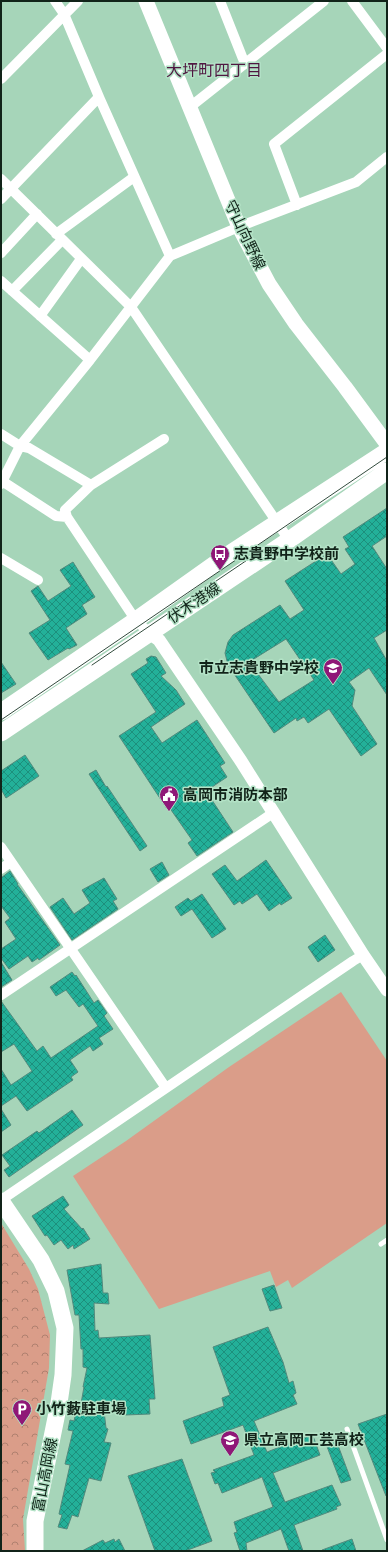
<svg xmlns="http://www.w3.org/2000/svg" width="388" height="1552" font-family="'Exo 2','Noto Sans JP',sans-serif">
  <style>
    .forest { fill: url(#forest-crowns) }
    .pitch { fill: #da9d89 }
    .building { fill: url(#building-cross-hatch); stroke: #528a7d; fill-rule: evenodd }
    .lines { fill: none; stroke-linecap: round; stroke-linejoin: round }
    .service { stroke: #fff; stroke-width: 5 }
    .minor { stroke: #fff; stroke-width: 10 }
    .tertiary { stroke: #fff; stroke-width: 13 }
    .secondary { stroke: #fff; stroke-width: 15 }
    .primary { stroke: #fff; stroke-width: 17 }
    .tram { stroke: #334c3e; stroke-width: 1 }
    .labels { text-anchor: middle; stroke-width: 3; stroke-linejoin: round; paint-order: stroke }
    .street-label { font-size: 15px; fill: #112319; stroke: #b3e2c6 }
    .poi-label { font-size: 15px; font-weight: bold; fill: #112319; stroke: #b3e2c6; text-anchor: start }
    .neighbourhood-label { font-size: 16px; fill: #4f1741; stroke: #b3e2c6 }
  </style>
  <defs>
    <pattern id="forest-crowns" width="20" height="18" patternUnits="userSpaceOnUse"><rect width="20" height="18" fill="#da9d89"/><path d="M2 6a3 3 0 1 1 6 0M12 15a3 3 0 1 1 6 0" fill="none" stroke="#af806f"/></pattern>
    <pattern id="building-cross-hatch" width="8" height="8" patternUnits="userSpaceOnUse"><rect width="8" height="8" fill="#23b099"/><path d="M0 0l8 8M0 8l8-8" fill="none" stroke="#1d8f7c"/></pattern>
  </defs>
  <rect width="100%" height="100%" fill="#a6d5b9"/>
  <path class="forest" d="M1,1223L29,1269L38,1289L50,1335L49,1368L23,1519L25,1551H1Z"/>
  <path class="pitch" d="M341,992L387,1061V1223L292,1288L288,1280L276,1287L270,1271L159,1309L73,1176L126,1141L229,1067Z"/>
  <path class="building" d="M387,508V536L372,546L387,569V630L374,638L387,661V695L369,668L349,682L355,690L352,706L377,744L361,756L329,709L308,723L304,717L297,721L296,718L274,733L228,665L225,653L228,642L233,635L280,605L290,619L304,610L285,581L327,554L341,574L355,564L345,549L349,547L343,537ZM286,639L314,680L279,702L249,662Z
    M73,562L95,597L82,605L87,614L66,628L77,645L69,649L68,648L48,660L29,633L50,620L31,591L38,586L48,601L71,586L60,570Z
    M151,656L156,657L166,673L161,676L176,690L185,704L151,727L162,743L197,720L225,763L220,766L227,777L206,791L233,832L197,856L188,843L192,840L169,807L167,809L119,736L156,712L131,674L148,663L146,659Z
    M1,662L16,684L1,693Z
    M25,755L39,776L6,798L1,789V771Z
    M96,770L106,787L107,786L147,846L140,851L89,774Z
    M266,860L292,898L281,905L280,903L269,911L257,894L242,904L240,901L234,905L212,874L225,865L237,881Z
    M162,862L169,875L158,882L150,869Z
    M10,871L18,884H17L60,945L39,960L38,958L32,962L28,956L9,969L1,958V949L16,939L5,922L10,918L1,906V878Z
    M104,878L117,899L113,901L118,909L72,940L50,907L63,898L74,914L90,903L82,890Z
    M202,894L226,929L212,938L192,909L181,916L175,907L188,898L191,901Z
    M325,935L335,950L318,962L308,947Z
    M1,962L12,980L1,987Z
    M72,972L75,976L76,975L94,1003L98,1000L107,1013L104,1016L113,1029L99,1038L103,1044L93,1051L90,1046L70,1060L78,1072L71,1077L73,1080L27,1111L16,1096L1,1106V1069L11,1085L32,1071L14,1044L1,1052V1001L37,1051L43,1046L51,1058L98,1026L83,1004L79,1007L66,990L56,996L50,987Z
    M1,1109L11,1125L1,1132Z
    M72,1110L83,1125L9,1177L4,1170L10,1166L2,1155L37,1131L39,1133Z
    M63,1196L69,1205L64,1209L82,1229L83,1228L90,1239L74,1249L73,1245L68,1249L61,1240L54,1245L47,1235L45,1236L32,1216Z
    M101,1264L103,1293H108L109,1304L94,1303L95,1331L98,1330L99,1338L150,1335L155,1399H149L150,1414L125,1415L124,1401L103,1402L106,1428L108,1429L104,1442L111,1443L101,1481L89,1478L78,1517L72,1515L67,1529L58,1527L62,1515L59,1514L70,1465L65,1464L73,1431L68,1430L70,1420L74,1421L77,1408L80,1409L84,1387H83L87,1368L83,1367V1349H81L79,1315H75L67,1270Z
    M274,1285L282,1308L270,1311L262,1289Z
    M268,1327L283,1362L289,1383L293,1381L296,1393L293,1395L297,1404L254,1421L267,1452L311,1435V1437L313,1436L320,1455L273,1473L285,1502L332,1485L341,1505L336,1507L337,1509L294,1525L303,1551H289L281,1529L246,1543L247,1551H240L234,1533L237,1532L234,1522L273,1507L262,1477L222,1493L218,1483L215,1484L211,1473L215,1472L213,1470L254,1455L243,1425L191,1444L183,1421L224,1406L222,1398L230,1395L213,1347Z
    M387,1414V1496H386L358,1424Z
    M336,1440L351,1480L341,1483L326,1444Z
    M182,1459L212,1541L185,1551H155L128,1476Z
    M114,1539L115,1542L119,1539L125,1551H82L103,1540L105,1543Z
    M352,1539L356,1551H322V1550Z"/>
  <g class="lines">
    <path class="service" d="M381,1244L387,1240
      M347,1429L387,1540"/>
    <path class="minor" d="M220,1L245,64
      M352,1L387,48
      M1,79L78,1
      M99,97L170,256
      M190,107L324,1
      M1,179L131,307L289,540
      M1,199L99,97L64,14L55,1
      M297,205L274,144L387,54
      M56,234L134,177
      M1,253L37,214
      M1,281L90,360
      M12,291L62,240
      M40,316L81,259
      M1,434L20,446L29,448L91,485
      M2,481L56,516L67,517
      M1,484L20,446L90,360L170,256L246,224L356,182L387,157
      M1,558L38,580
      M149,633L136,620L131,613L67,517L65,510L91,485L164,439
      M1,847L166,1088
      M1,869L11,862
      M1,995L273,813
      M1,1200L353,961L363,955"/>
    <path class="tertiary" d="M149,633L159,640L241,761L363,955L387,990"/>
    <path class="secondary" d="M146,1L239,227L269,284L296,324L345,387L387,444"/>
    <path class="primary" d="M1,712L136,620L229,554L387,451
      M1,733L289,540L387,471
      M1,1201L41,1260L56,1291L65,1328L63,1375L59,1403L35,1521V1551"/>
    <path class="tram" d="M92,665L259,552
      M1,720L387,457"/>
  </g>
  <defs>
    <g id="bus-pin" transform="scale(1)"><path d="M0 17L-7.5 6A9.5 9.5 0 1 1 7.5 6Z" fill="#8f1777" stroke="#b3e2c6"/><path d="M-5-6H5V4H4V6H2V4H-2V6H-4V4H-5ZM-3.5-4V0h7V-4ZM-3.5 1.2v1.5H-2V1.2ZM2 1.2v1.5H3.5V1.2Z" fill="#fff"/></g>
    <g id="school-pin" transform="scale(1)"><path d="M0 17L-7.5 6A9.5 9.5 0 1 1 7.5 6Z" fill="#8f1777" stroke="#b3e2c6"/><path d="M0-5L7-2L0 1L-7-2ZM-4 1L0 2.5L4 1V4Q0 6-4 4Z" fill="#fff"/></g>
    <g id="civic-pin" transform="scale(1)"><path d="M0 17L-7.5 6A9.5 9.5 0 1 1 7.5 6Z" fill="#8f1777" stroke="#b3e2c6"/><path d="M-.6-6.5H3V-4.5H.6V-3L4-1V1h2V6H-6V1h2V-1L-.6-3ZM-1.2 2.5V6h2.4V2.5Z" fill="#fff"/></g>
    <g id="parking-pin" transform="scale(1)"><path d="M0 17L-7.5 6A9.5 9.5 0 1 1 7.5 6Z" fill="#8f1777" stroke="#b3e2c6"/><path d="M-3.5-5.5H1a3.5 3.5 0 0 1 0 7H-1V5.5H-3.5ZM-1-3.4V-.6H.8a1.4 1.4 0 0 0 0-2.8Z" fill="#fff"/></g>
  </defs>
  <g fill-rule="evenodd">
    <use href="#bus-pin" x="220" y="554"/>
    <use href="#school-pin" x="333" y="668"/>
    <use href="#civic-pin" x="169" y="795"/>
    <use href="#parking-pin" x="22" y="1409"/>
    <use href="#school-pin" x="230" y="1440"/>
  </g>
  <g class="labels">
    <g class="street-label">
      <text transform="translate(245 235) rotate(65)" y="5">守山向野線</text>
      <text transform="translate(194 603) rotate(-34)" y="5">伏木港線</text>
      <text transform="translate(45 1475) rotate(-79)" y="5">富山高岡線</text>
    </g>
    <g class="poi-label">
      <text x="234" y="559">志貴野中学校前</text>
      <text x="319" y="673" text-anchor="end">市立志貴野中学校</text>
      <text x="183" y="800">高岡市消防本部</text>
      <text x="36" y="1414">小竹藪駐車場</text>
      <text x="244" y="1445">県立高岡工芸高校</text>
    </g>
    <g class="neighbourhood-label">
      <text x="214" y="76">大坪町四丁目</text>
    </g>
  </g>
  <rect width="388" height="1552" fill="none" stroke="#112319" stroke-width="4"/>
</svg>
